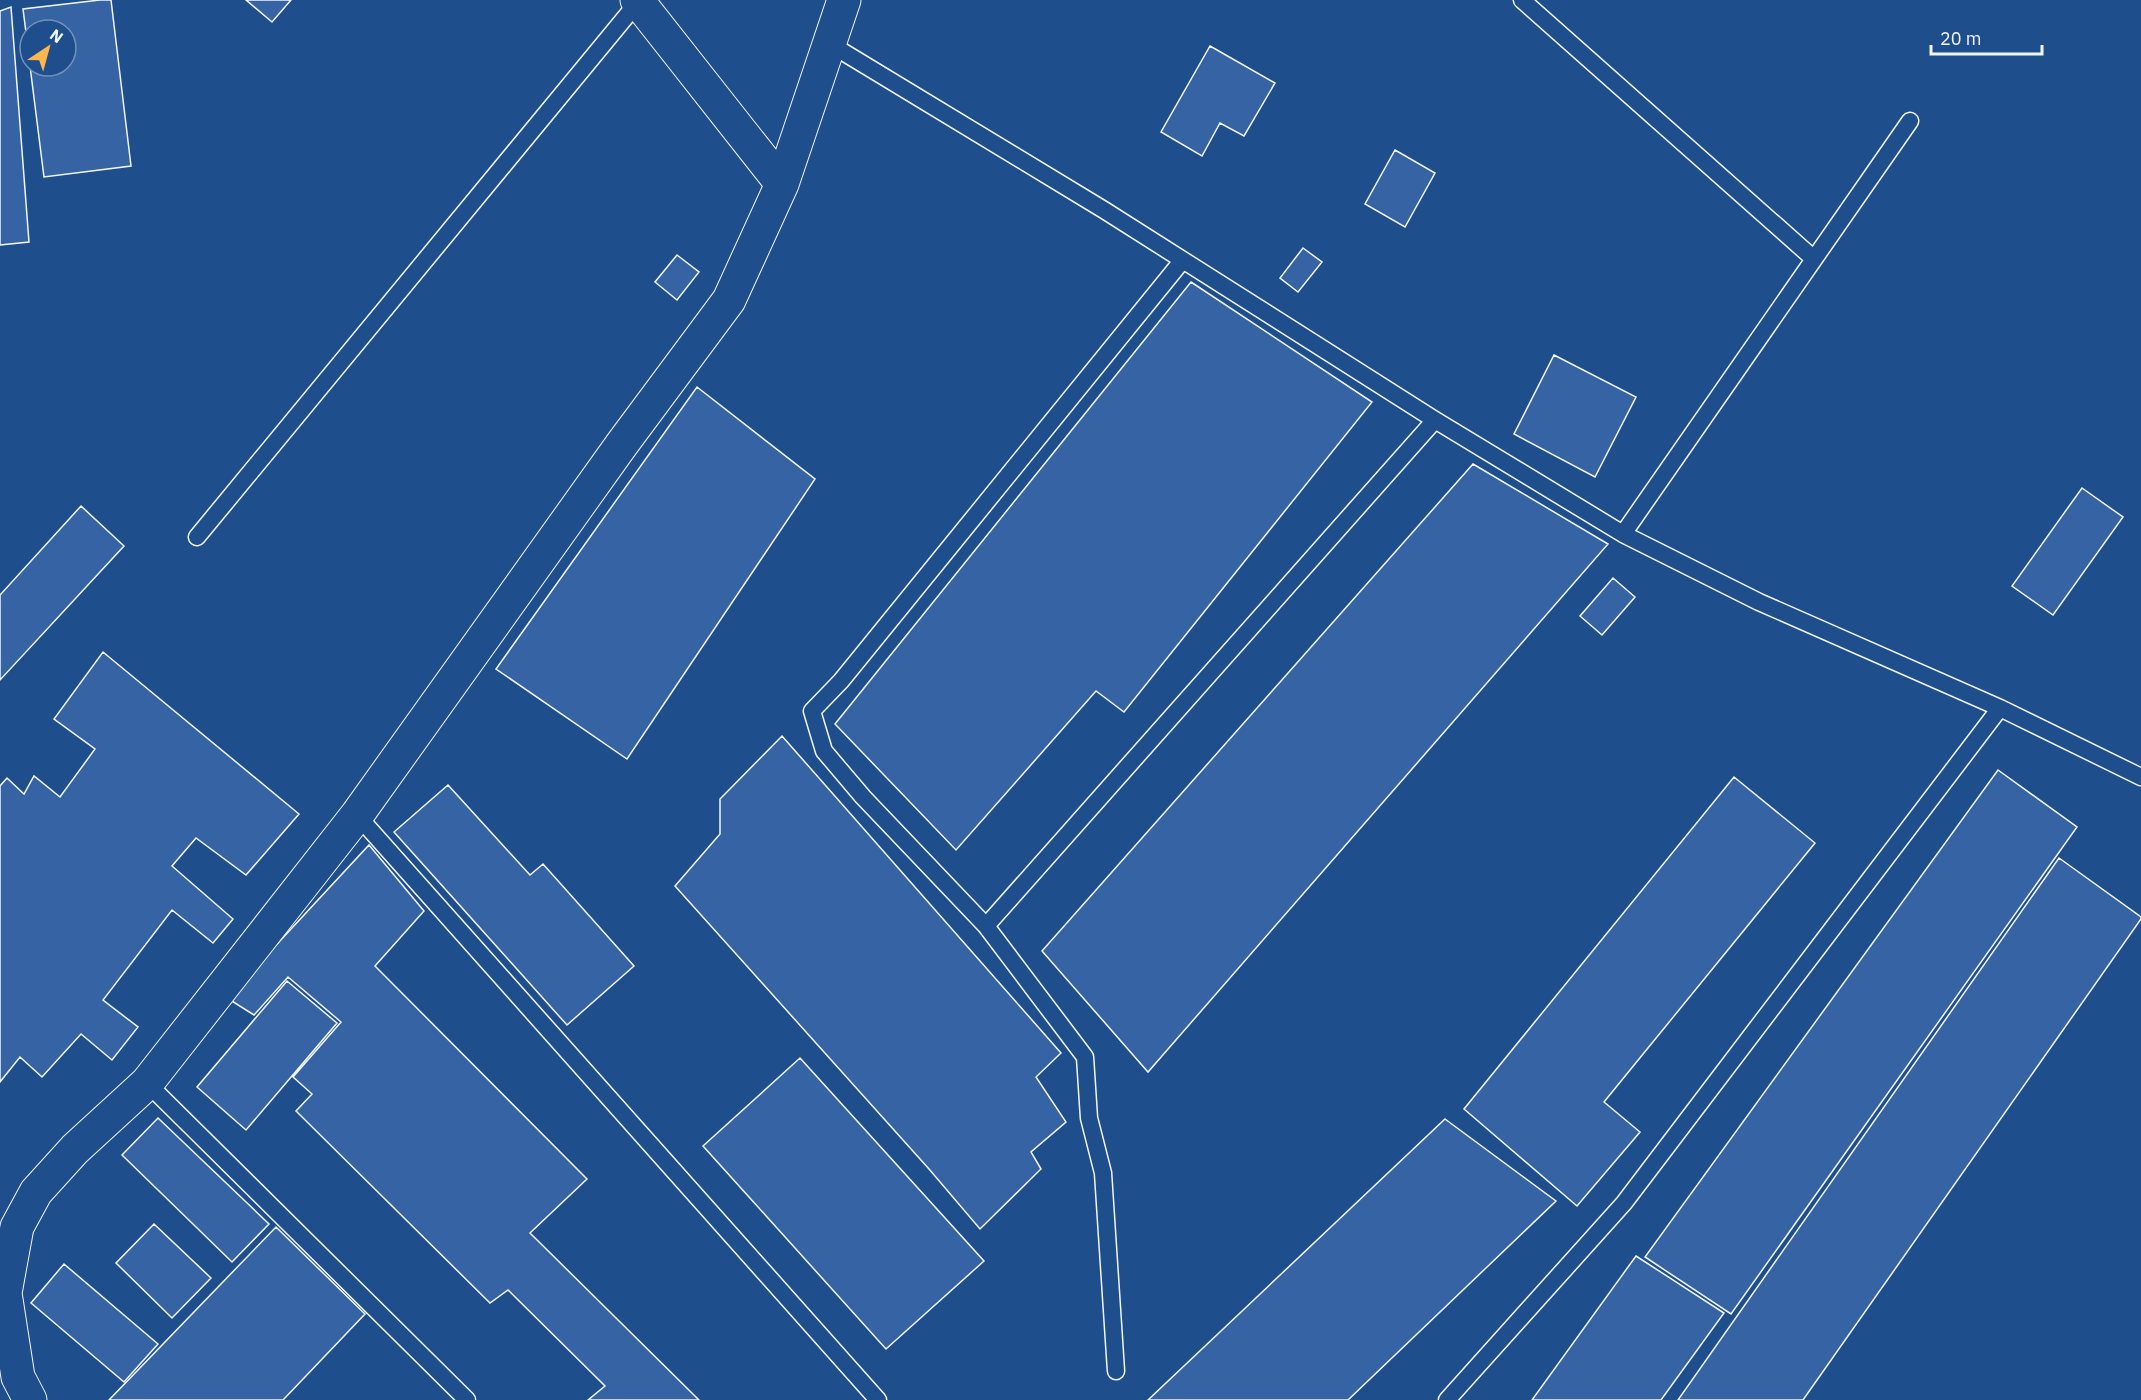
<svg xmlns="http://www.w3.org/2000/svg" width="2141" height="1400" font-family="'IBM Plex Sans',sans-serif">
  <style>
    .building { fill: #3563a3; stroke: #f2f6ff; stroke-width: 1.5 }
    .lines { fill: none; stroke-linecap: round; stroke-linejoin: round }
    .lane-casing { stroke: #f2f6ff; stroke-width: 19 }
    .street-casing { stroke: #f2f6ff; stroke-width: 35 }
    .lane { stroke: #1f4e8c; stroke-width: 16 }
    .street { stroke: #1f4e8c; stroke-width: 33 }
  </style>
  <rect width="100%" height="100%" fill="#1f4e8c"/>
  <path class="building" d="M100,0H111L131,166L44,177L30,66H66V30H30V64L23,9Z
    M246,0H291L272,22Z
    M11,7L29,242L0,245V11Z
    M1210,46L1275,83L1244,136L1220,123L1202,156L1161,132Z
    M1395,150L1435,173L1405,227L1365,204Z
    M1303,248L1322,262L1298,292L1280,278Z
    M677,255L699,272L677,300L655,282Z
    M1191,282L1372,402L1124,712L1096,691L956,850L835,724Z
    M1554,355L1636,397L1595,477L1514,434Z
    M697,387L815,479L627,759L496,669Z
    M1473,464L1608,544L1148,1072L1042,951Z
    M2082,488L2123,517L2053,615L2012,586Z
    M81,506L124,546L0,680V595Z
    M1613,578L1635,597L1602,635L1580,616Z
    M103,652L299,814L246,875L196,838L172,866L233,919L213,943L172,910L103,1000L138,1027L112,1060L81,1034L42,1077L20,1057L0,1082V786L7,778L24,794L34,776L60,797L95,749L54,719Z
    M782,736L1061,1053L1036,1077L1066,1122L1031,1152L1041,1169L980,1229L929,1169L675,886L720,834V799Z
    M1998,770L2077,827L1731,1314L1645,1257Z
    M1734,777L1815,843L1604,1102L1640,1132L1577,1206L1464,1109Z
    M448,785L530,875L543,864L634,966L567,1025L394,832Z
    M369,845L424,911L375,966L587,1179L530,1233L699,1400H588L605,1386L508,1290L490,1303L296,1111L312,1094L293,1077L341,1022L288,977L254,1015L227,998Z
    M2059,858L2141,917V919L1803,1400H1678Z
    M287,981L337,1023L246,1130L197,1087Z
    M800,1058L984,1261L886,1349L703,1146Z
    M158,1118L269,1224L232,1262L122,1155Z
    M1445,1119L1556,1201L1348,1400H1148Z
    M154,1224L211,1278L172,1318L116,1263Z
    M276,1227L365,1314L283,1400H109Z
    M1636,1256L1724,1313L1661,1400H1532Z
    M64,1264L158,1344L124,1382L31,1303Z"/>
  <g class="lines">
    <g class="lane-casing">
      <path id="lane" d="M1522,0L1814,259
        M830,44L1104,210L1435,420L1623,534L1759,602L2000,708L2141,777
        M1623,534L1910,121
        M197,537L638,2
        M357,815L878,1400
        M986,926L1435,420
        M147,1083L467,1400
        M1116,1371L1103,1173L1089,1118L1085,1057L986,926L863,797L824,751L812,711L841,681L1182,261
        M1447,1400L1624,1203L2000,708"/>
    </g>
    <g class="street-casing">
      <path id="street" d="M637,0L782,184
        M30,1400L18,1377L5,1293L17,1227L36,1192L75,1149L147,1083L357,815L622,444L729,300L782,184L844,0"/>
    </g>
    <use href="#lane" class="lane"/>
    <use href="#street" class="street"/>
  </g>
  <g transform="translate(48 48) rotate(36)"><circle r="28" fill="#1f4e8c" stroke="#7391ba" stroke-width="1.5"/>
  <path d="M0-4.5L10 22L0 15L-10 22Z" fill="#ffb74d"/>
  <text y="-9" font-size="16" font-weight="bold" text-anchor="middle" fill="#f2f6ff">N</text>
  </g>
  <path d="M1931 45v9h111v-9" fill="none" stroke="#f2f6ff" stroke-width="3"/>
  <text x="1940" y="45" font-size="18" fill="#f2f6ff" stroke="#1f4e8c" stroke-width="4.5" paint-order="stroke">20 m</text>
</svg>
